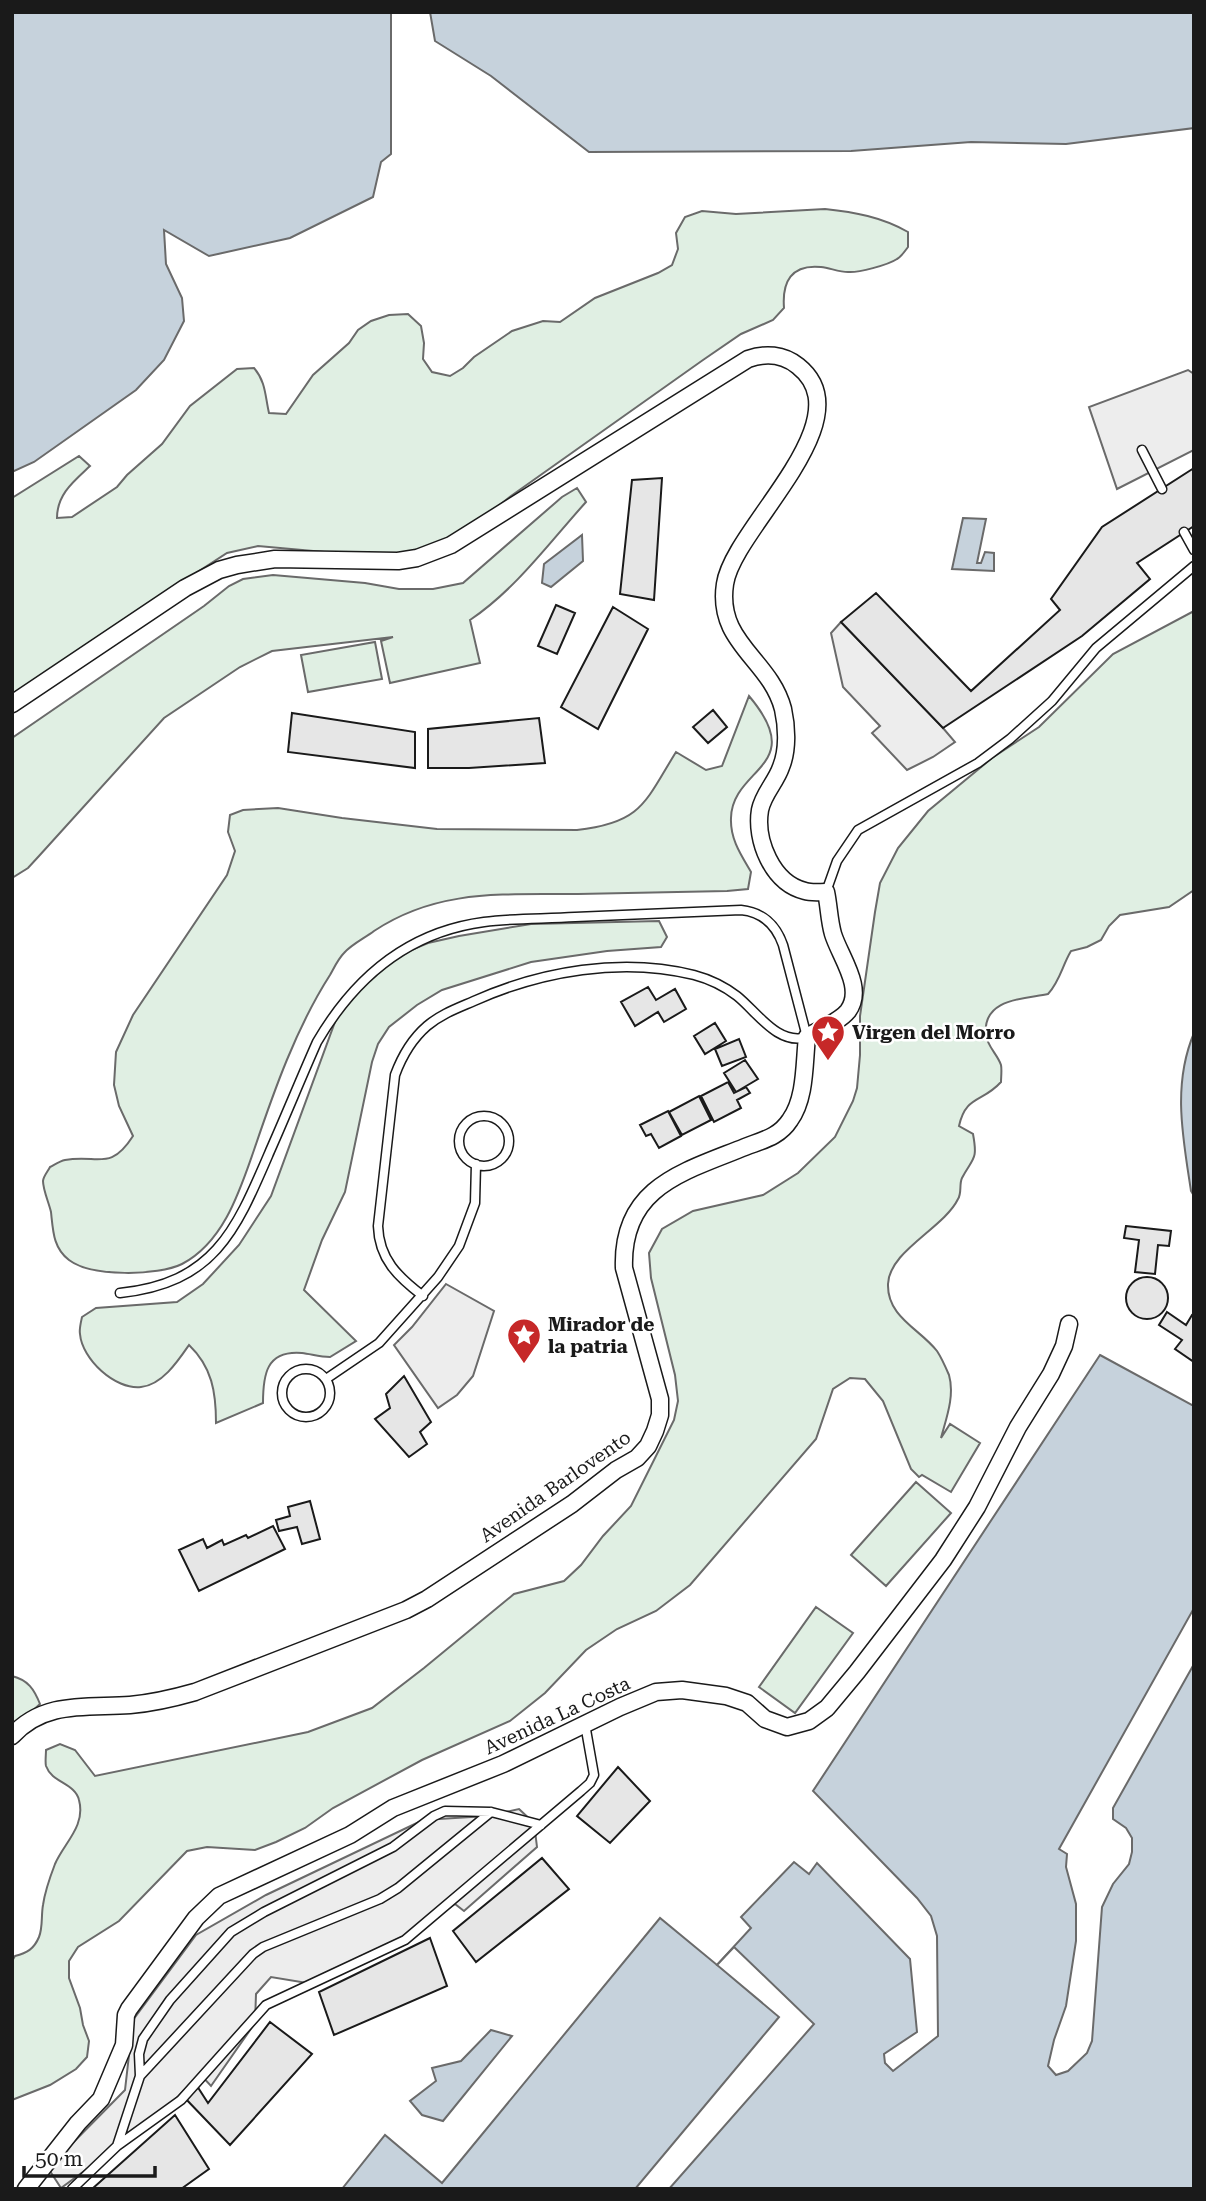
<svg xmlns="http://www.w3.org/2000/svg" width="1206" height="2201" font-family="'Roboto Serif',serif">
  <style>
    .green { fill: #e0efe3; stroke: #6a6a6a; stroke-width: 2 }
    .parking { fill: #ededed; stroke: #6a6a6a; stroke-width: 2 }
    .water { fill: #c6d2dc; stroke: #6a6a6a; stroke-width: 2 }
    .pier { fill: #fff; stroke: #6a6a6a; stroke-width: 2 }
    .building { fill: #e6e6e6; stroke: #1a1a1a; stroke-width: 2 }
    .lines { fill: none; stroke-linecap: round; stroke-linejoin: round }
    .lane-casing { stroke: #1a1a1a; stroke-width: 11 }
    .street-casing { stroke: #1a1a1a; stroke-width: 19 }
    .lane { stroke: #fff; stroke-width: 8 }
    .street { stroke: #fff; stroke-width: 16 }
    .labels { text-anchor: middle; stroke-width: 5; stroke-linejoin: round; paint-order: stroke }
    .poi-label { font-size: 19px; font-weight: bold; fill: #1a1a1a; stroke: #fff; text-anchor: start }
    .street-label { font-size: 19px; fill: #1a1a1a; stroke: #fff }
  </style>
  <rect width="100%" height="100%" fill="#fff"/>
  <path class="green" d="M825,209C854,212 882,217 908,232V247C905,251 901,257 897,259C888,265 858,273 848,272C839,272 830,268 821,267C791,264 782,282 784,308L773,320L741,334L703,360L511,496L448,546L391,558L258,546L227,553L90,642L12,696V498L79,456L90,466C74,481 57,494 57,518L72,517L117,487L127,475L162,444L190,406L237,369L254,368C266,382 265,396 269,413L286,414L313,375L349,343L358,330L371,321L389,315L408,314L421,326L424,343L423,359L432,372L450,376L463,368L474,357L512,331L543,321L560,322L595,298L658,273L672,265L678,249L676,233L685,217L702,211L736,214Z
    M577,488L586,502C549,543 516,589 470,620L480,663L390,683L381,641L393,637L272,651L240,667L164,718L39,856L28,868L12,878V738L204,606L229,586L243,579L273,575L365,583L399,589H433L463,583L562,497Z
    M1194,611V890L1169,907L1120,915L1109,926L1101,940L1087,947L1071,951C1062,966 1060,981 1048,994C1024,999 982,998 986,1035C987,1046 998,1055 1001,1065C1002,1070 1001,1077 1001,1082C982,1103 966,1095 959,1126L973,1134C978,1161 973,1157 962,1178C959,1184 962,1193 958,1199C944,1228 889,1251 888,1284C887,1317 920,1329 937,1351C941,1357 946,1368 949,1375C955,1396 946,1419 941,1438L950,1424L980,1443L951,1492L922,1475L919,1477L911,1469L883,1401L865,1379L850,1378L833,1389L816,1439L690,1585L656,1611L617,1629L586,1650L545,1693L510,1721L422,1760L333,1808L305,1828L276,1842L255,1850L207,1847L187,1851L119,1921L78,1947L69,1961V1978L80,2008L83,2025L89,2041L87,2057L76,2069L50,2085L12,2100V1961L15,1956C27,1953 34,1949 39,1937C43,1927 41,1916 43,1905C45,1891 50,1877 55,1864C64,1843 86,1826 79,1800C75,1783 52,1783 46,1766C45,1762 46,1755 46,1750L60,1744L75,1750L95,1776L308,1732L372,1708L424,1668L514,1594L564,1581L581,1565L603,1536L631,1506L674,1420L678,1401L675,1375L651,1278L649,1253L662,1229L693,1211L763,1195L798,1173L835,1137L853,1101L857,1088L860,1055V1016L875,912L880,883L898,848L928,811L992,758L1039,727L1113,654Z
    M375,642L382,679L308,692L301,655Z
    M749,696C809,767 732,767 731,818C730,839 741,855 751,872L748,889L727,891C677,892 628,893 578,894C504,895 439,888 374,931C365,938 352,944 344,953C338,959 334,968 330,975C296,1028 274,1091 254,1150C240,1190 224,1242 182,1264C158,1276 91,1277 69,1260C53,1248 53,1230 51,1212C49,1203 43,1190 43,1181C43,1177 48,1171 50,1167C54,1165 60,1161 65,1160C98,1154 110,1172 133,1136L119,1106L114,1085L116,1052L133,1015L227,875L235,851L228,832L230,815L243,810L278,808L342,818L437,829L577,830C642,823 645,802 676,752L706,770L722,766Z
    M659,921L667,937L661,947L607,951L531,962L442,990L417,1005L389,1027L378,1044L372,1062L345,1192L322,1240L304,1290L356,1341L330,1357C320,1357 311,1354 302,1353C266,1350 263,1375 263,1403L216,1423C216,1392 212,1367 189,1345C178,1361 162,1385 141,1387C115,1390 82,1359 80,1334C79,1329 81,1322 82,1317L96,1308L177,1302L203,1284L239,1245L271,1196L339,1011L385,961L428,943L459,936L531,924Z
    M916,1482L951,1513L886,1586L851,1555Z
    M816,1607L853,1633L795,1713L759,1687Z
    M12,1676C28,1680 34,1689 40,1704L12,1729Z"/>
  <path class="parking" d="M1188,370L1194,374V450L1117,489L1089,407Z
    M841,622L943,728L955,742L933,757L907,770L872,733L880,726L843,687L831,633Z
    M446,1284L494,1311L473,1376L457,1395L438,1408L394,1345L412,1327Z
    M519,1809L534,1823L537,1847L464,1911L455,1904L400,1941L307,1983L271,1977L256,1994L255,2023L211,2086L200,2074L159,2116L61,2188L48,2168L125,2090L133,2020L196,1935L266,1895L423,1820L487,1816Z"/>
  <path class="water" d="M12,12H391V154L381,162L373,197L290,238L209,256L164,230L166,264L182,298L184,321L164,360L136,390L34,462L12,472Z
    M430,12H1194V128L1066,144L971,142L851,151L589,152L491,76L435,41Z
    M963,518L986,519L977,563H981L985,552L994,553V571L952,569Z
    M582,535L583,561L551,587L542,583L544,564Z
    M1194,1033V1196L1191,1191C1183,1138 1172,1085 1194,1033Z
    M1100,1355L1194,1406V2189H342L385,2135L442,2183L660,1918L717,1965L751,1928L741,1917L794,1862L809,1874L817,1863L910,1959L917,2032L884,2054L885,2063L893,2071L938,2036L937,1936L931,1916L917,1898L813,1791Z
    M491,2030L512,2036L443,2121L422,2115L410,2101L436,2081L432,2068L461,2061Z"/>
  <path class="pier" d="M1194,1608V1664L1113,1808V1819L1126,1828L1132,1838V1852L1129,1864L1113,1884L1102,1907L1092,2041L1087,2053L1068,2071L1056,2075L1048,2066L1054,2040L1066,2006L1076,1941V1904L1066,1867L1067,1854L1059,1849Z
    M734,1947L814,2024L669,2189H635L779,2017L717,1965Z"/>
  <path class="building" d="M1194,468V526L1137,563L1150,579L1082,636L943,728L841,622L876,593L971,691L1060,610L1051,599L1102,527Z
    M662,478L654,600L620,594L632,480Z
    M556,605L575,613L557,654L538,646Z
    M613,607L648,629L598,729L561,707Z
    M713,710L727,727L708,743L693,727Z
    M292,713L415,732V768L288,752Z
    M539,718L545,763L469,768H428V729Z
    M648,987L656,1000L675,989L686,1009L664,1022L658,1012L635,1026L621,1002Z
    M715,1023L726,1041L705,1054L694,1036Z
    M739,1039L746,1057L722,1066L715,1049Z
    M745,1060L758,1079L736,1092L724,1073Z
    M728,1082L734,1093L746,1087L750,1093L737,1100L741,1108L714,1122L701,1096Z
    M699,1096L711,1120L682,1135L669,1112Z
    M668,1111L681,1136L659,1148L651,1134L646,1136L640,1125Z
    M1126,1226L1171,1231L1169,1246L1158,1245L1155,1274L1135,1272L1139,1240L1124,1238Z
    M1126 1298a21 21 0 1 1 42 0a21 21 0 1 1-42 0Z
    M1167,1312L1186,1325L1192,1315L1194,1316V1362L1175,1349L1182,1340L1159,1325Z
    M404,1376L431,1422L420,1432L427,1444L409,1457L375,1419L390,1408L386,1394Z
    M310,1501L320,1539L302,1544L297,1527L279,1531L276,1520L290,1516L288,1507Z
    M273,1526L285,1549L199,1591L179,1550L203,1539L207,1548L222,1540L224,1545L246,1535L248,1538Z
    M618,1767L650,1801L610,1843L577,1816Z
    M542,1858L569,1889L476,1962L453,1931Z
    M430,1938L447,1986L334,2035L319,1992Z
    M270,2022L312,2054L230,2145L184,2097L197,2086L208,2103Z
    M175,2115L209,2169L181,2189H92Z"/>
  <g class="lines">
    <g class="lane-casing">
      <path id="lane" d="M1142,450L1162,489
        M1184,532L1194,550
        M826,892L837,861L858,830L978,763L1010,739L1052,701L1096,648L1194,566
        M459 1141a25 25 0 1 1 50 0a25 25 0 1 1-50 0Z
        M120,1293C215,1283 236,1230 270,1151C286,1115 301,1078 317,1042C355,977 408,932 484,922C514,918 545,919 575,917C630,915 686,912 741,910C762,912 776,925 783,945L807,1037C778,1046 757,1012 737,996C724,986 709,979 694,975C622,957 541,971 474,1001C458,1008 441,1014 427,1026C412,1039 402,1056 395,1075L378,1226C379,1259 398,1277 423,1296
        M282 1393a24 24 0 1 1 48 0a24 24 0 1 1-48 0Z
        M326,1379L379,1343L438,1277L459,1246L475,1203L476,1164
        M140,2076L253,1954L263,1947L380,1899L398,1888L491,1812
        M117,2146L140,2076L139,2054L143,2039L170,2000L231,1932L264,1912L393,1847L434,1816L445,1811L491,1812L541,1825
        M72,2189L117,2146L181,2100L266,2005L405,1940L581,1791L590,1783L594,1775L585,1724"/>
    </g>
    <g class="street-casing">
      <path id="street" d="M12,704L185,588L219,570L237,565L275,559L398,561L417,558L451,545L748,359C765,353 783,354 798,366C866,420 733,528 725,584C716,643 770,659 783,709C787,727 788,750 781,767C776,782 763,794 760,810C755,840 772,883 805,891C811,893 819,892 826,892C829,906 829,920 833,934C840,957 865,988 848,1011C839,1022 820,1029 807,1037C804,1063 806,1098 790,1120C779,1137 763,1140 745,1147C683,1172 621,1187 624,1268L660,1399V1415L655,1431L648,1446L637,1458L616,1470L572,1504L427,1599L406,1610L195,1692C174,1698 153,1703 130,1705C88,1708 44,1700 12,1736
        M26,2189L78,2123L101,2099L124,2045L126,2015L129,2009L196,1918L219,1896L350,1835L393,1808L503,1764L620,1707L656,1692L682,1690L726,1696L747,1703L765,1719L787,1727L809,1721L827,1708L857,1672L943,1560L977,1507L1018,1427L1051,1374L1064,1346L1069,1324"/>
    </g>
    <use href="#lane" class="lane"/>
    <use href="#street" class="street"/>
  </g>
  <defs>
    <g id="sight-pin" transform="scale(1.75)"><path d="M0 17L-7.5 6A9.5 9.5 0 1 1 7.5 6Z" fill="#c62828" stroke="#fff"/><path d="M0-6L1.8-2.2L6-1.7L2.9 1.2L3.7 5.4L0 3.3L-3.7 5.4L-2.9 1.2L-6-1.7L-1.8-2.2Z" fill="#fff"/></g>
  </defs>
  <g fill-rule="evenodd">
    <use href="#sight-pin" x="828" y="1032"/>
    <use href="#sight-pin" x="524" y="1335"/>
  </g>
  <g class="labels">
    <g class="poi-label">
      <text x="852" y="1039">Virgen del Morro</text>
      <text x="548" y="1331">Mirador de<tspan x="548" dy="22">la patria</tspan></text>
    </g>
    <g class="street-label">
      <text transform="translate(555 1486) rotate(-35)" y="7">Avenida Barlovento</text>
      <text transform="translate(557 1715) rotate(-25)" y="7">Avenida La Costa</text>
    </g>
  </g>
  <rect width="1206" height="2201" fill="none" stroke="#1a1a1a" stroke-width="28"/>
  <path d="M24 2166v10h131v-10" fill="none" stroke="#1a1a1a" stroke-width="3.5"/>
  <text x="35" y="2166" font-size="21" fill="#1a1a1a" stroke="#ffffff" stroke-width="5" paint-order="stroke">50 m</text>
</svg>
